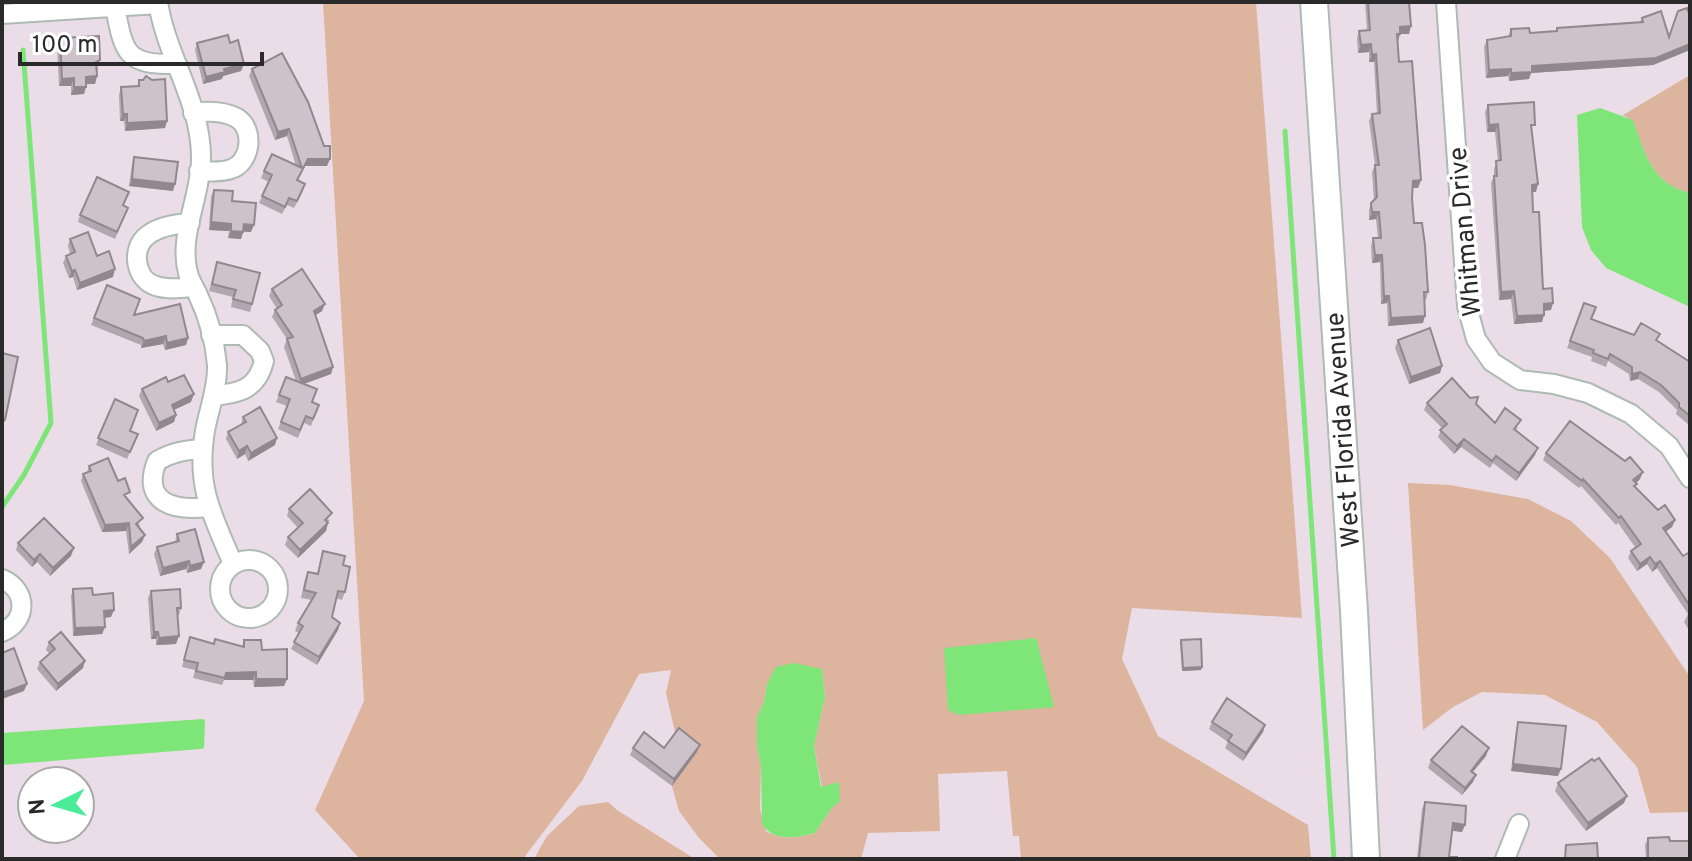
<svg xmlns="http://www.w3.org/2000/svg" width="1692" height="861" font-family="Overpass,sans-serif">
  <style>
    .green { fill: #ddb49e; fill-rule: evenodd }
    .water { fill: #7ee578 }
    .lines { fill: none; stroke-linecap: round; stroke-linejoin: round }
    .stream { stroke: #7ee578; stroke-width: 5 }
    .street-casing { stroke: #aebab3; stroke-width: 22 }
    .secondary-casing { stroke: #aebab3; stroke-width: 30 }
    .street { stroke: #fff; stroke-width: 18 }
    .secondary { stroke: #fff; stroke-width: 26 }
    .wall { fill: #b1a7ae }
    .shaded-wall { fill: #90888d }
    .building { fill: #cec2ca; stroke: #90888d; stroke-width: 2 }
    .labels { text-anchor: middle; stroke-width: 7; stroke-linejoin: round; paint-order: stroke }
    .street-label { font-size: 26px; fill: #2a2a2a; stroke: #fff }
  </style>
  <rect width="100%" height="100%" fill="#ebdde8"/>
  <path class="green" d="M323,2H1256L1302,618L1132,608L1122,659L1158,736L1308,825L1311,859H1021L1019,836H1013L1007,771L938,774L940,831L868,833L861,859H720L699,838L679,811L672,786L676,736L666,693L671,670L639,674L582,781L523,859H360L315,810L364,701ZM822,669L825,697L814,746L822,788L831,809L815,833C799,838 781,840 766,831L760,809L761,765L757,748V717L764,702L767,684Z
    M1690,75V193C1652,184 1645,154 1633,121L1623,115Z
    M1408,483L1450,485L1528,499L1571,521L1610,558L1690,677V812L1650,813L1637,767L1597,722L1545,695L1482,692L1453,707L1423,730Z
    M608,802L617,810L695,859H534L547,836L579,806Z"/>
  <path class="water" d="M1600,108L1633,120C1645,154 1652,184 1690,193V307L1606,268L1591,250L1582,227L1577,115Z
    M1036,638L1054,707L959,715L948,710L944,648Z
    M794,663L822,669L825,697L814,746L821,787L839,782L840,801L831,809L815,833C797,838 773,842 762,824L761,765L757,748V717L764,702L767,684L776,667Z
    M203,719L205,721L204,748L200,749L2,765V733Z"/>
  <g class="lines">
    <path class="stream" d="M1285,131L1334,859
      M2,507L24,475L51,423L23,50"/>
    <g class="street-casing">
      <path id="street" d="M158,2C166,56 202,104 201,159C201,196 178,236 188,273C190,281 195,288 198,295C208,316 215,342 217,365C218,390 207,413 204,437C197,490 213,516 233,564
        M1446,2L1467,306L1476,339L1492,362L1520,380L1554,384L1588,393L1631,414L1669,446L1690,478
        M115,7C124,54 126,65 177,64
        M2,14L158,4
        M193,113C207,111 224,111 237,118C255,129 251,163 231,169C221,173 209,171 199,171
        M190,223C176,224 160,226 148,235C130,248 135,280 156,286C168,290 182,288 194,287
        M211,335H243L260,351L264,361C257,390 239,393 213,396
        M203,449C186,450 172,452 157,461C140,504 176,511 208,507
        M220 589a29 29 0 1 1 58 0a29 29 0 1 1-58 0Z
        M2,579C28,590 28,621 2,632
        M1505,859L1519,824"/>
    </g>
    <g class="secondary-casing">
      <path id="secondary" d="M1314,2L1354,611L1366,859"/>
    </g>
    <use href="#street" class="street"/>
    <use href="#secondary" class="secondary"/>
  </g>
  <path class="wall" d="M1365,2H1409V34H1400L1398,41L1399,62L1421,180L1418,188H1413L1412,198L1414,223L1428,292L1426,300H1424L1423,323L1388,326L1387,303L1381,304L1380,262L1372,263L1371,246L1373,238H1378L1376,219L1369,220V210L1371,203L1374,200L1372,172L1375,165L1369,121L1372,114H1377L1374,62H1369V52L1358,53L1357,38L1359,31L1367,30Z
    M1690,15V50L1653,65L1531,73L1529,79L1509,81L1508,76L1486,78L1484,47L1487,40L1508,37L1511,29L1530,33L1556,31L1557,28L1640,22L1642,18L1669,36Z
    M60,38L98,68L97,76L95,84H86L84,94L71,95V86H59L57,45Z
    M197,43L241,71L223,76L222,79L203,84L195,50Z
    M252,69L327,166H305L298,180L303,191L294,208L287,205L282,214L259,203L269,182L261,178L264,171L296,166L287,136L275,140L249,76Z
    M139,80L165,128L125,131L124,121H120L119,95L121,87L137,86Z
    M1488,105L1533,132H1532L1536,192H1532L1533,212L1543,289L1551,310L1544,311L1542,322L1514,324L1511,299L1499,300L1491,183L1494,176V168L1498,161L1495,132H1487L1485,112Z
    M134,157L173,191L129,186L132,164Z
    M214,190L232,201L251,232H243L241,239L228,238L229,231L209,230L211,197Z
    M123,206L128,208L115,239L78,222L80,215Z
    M70,239L97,256L113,277L77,290L73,277L69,278L63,263L66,256L70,254L68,246Z
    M217,262L252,304L250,312L231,307L233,297L209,291Z
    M107,285L134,315L188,338L186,345L165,350L163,344L141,348V345L91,325Z
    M272,289L322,311L315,315L333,367L331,374L304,384L312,402L319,405L311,426L304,423L298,438L278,429L287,406L276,402L279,395L296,381L284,347L287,339L272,317L275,310L277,309L269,296Z
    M1584,303L1591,319L1634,335L1657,341L1690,362V426L1676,414L1677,410L1659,392L1638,379L1630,381L1629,374L1608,361L1606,367L1591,361L1592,357L1567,348Z
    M1398,340L1442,366L1440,373L1409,384L1395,348Z
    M168,382L191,402L174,410L176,415L174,422L156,431L139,396L142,389Z
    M115,399L130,431L138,434L127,459L96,445Z
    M1427,403L1476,404L1495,423L1518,427L1516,430L1535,455L1516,481L1493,463L1490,468L1461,447L1454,454L1438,437L1442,428L1424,410Z
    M243,417L275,445L248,461L245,454L237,459L226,439L228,432L241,425Z
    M1546,453L1640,479L1636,483V487L1658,510L1675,520L1672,527L1666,532L1683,556L1690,552V632L1684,622L1688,614L1657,568L1652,572L1647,564L1637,571L1628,558L1631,551L1635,547L1618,523L1616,525L1581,486L1579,488L1543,460Z
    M89,466L118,481L140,526L139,527L145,535L142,542L129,554L126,531L102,532L81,481L83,474L87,472Z
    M289,509L330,520L328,522L326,531L298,558L285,545L288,537L298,528L287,516Z
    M177,534L204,562L201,569L187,573L186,569L160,576L154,554L157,547L175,542Z
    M18,543L71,556L50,576L37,562L32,567L16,550Z
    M323,551L343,565L345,592L342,600L336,598L332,617L340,623L338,630L317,665L291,649L299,633L295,631L298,623L312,600L301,598L305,579L308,572L317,574Z
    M73,589L111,617L104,618L105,627L102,634L73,636L71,596Z
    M151,591L181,608L179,615H177L176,644L156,645V639H151L148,598Z
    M190,637L214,644L242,646L244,640L262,650L287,679L284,686L254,687L253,680H224L222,685L193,678L195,670L182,667Z
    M1181,640L1201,670L1182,671L1180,644Z
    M49,642L83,668L56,691L37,669L40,662L50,654L46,650Z
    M1212,722L1265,725L1263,732L1243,761L1225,748L1228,742L1209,729Z
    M1518,722L1558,776L1511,771L1516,730Z
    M633,748H664L697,752L672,786L630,755Z
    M1486,756L1472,772L1473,782L1462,795L1428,768L1431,760Z
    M1558,783L1624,803L1586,831L1555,791Z
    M1425,802L1462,832L1452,831L1449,857L1417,859L1422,809Z
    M1648,838L1670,841L1690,859H1646L1645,845Z"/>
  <path class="shaded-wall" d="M1411,26L1409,34H1400L1398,41H1394L1400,27Z
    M1371,44L1369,52L1358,53L1361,45Z
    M1690,44V50L1653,65L1531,73L1529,79L1509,81L1511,73L1532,66Z
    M1376,54L1374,62H1369L1372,55Z
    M244,64L241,71L223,76L222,79L203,84L206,77L224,69Z
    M1511,69L1508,76L1486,78L1489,70Z
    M97,76L95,84H83L86,77Z
    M74,78L71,86H59L62,79Z
    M74,87H86L84,94L71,95Z
    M123,114H127L124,121H120Z
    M167,121L165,128L125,131L127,123Z
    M1498,124L1495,132H1487L1489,125Z
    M289,129L287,136L275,140L278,132Z
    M308,159H330L327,166H305L295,187Z
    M132,179L175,184L173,191L129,186Z
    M1421,180L1418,188H1410L1413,181Z
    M1538,184L1536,192H1529L1532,185Z
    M1372,212H1379L1376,219L1369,220Z
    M211,222L231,224L229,231L209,230Z
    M244,224L254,225L251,232L241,231Z
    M231,231L243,232L241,239L228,238Z
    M1375,255H1382L1380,262L1372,263Z
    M115,269L113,277L77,290L80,283Z
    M75,270L73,277L69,278L72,271Z
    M1514,291L1511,299L1499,300L1501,292Z
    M1384,296H1389L1387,303L1381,304Z
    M1553,303L1551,310L1541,311L1544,304Z
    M325,304L322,311L311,318L314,311Z
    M1544,315L1542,322L1514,324L1517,316Z
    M1425,316L1423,323L1388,326L1391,318Z
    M166,336L163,344L141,348L144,341Z
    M188,338L186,345L165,350L167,343Z
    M1442,366L1440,373L1409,384L1411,377Z
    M333,367L331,374L298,386L301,379Z
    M1640,372L1638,379L1630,381L1632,374Z
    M194,394L191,402L169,412L172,405Z
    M176,415L174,422L156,431L159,423Z
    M277,438L275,445L248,461L251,453Z
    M1464,439L1461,447L1454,454L1457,446Z
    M247,446L245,454L237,459L239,451Z
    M1538,448L1535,455L1516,481L1519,473Z
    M1643,472L1640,479L1631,488L1633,480Z
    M1675,520L1672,527L1660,535L1663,528Z
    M129,523L126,531L102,532L105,525Z
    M328,523L326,531L298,558L300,550Z
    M145,535L142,542L129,554L131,547Z
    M74,548L71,556L50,576L53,568Z
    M40,554L37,562L32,567L34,560Z
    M1650,557L1647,564L1637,571L1640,564Z
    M189,561L186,569L160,576L163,568Z
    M1660,561L1657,568L1652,572L1655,564Z
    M204,562L201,569L187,573L190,566Z
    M114,610L111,617L101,618L104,611Z
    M340,623L338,630L317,665L319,657Z
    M105,627L102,634L73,636L75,628Z
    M154,632H158L156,639H151Z
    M179,636L176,644L156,645L159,638Z
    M85,661L83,668L56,691L58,684Z
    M1202,667L1201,670L1182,671L1183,668Z
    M256,672L253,680H224L226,673Z
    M256,679H287L284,686L254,687Z
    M27,684L24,691L2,699V693Z
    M1265,725L1263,732L1243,761L1246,753Z
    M700,745L697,752L672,786L674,779Z
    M1489,748L1486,756L1468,778L1471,771Z
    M1513,764L1561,769L1558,776L1511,771Z
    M1476,775L1473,782L1462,795L1465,788Z
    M1627,796L1624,803L1586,831L1588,823Z
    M1453,823L1465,825L1462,832L1450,830Z"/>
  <path class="building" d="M1368,2H1409L1411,26L1400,27V34H1397L1399,62L1412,61L1421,180L1413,181L1412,198L1414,223H1422L1425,245L1428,292H1424L1425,316L1391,318L1389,296H1384L1382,255H1375L1373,238H1381L1379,212H1372L1371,203L1377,197L1375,165H1379L1372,114L1380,113L1376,54L1372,55L1371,44L1361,45L1359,31L1370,30Z
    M1687,8L1690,15V44L1656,58L1532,66V72L1511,73V69L1489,70L1487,40L1511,36V29L1529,28L1530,33L1557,31V28L1643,22L1642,18L1661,11L1669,37L1678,11Z
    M228,35L230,43L238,40L244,64L224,69L225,72L206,77L197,43Z
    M99,36L100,60L96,62L97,76L86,77V87H74V78L62,79L60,38Z
    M282,53L308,102L324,146H330V159H308L297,180L305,184L297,201L289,198L285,207L262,196L272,175L264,171L272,154L302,168L289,129L278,132L252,69Z
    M146,76L152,80L165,79L167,121L127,123V114H123L121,87L139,86V80H143Z
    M1534,102L1535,125H1531L1538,184L1532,185L1533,212H1539L1543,289L1552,288L1553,303L1544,304V315L1517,316L1514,291L1501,292L1494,176H1497L1496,161L1501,160L1498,124L1489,125L1488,105Z
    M134,157L178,162L175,184L132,179Z
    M97,177L129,192L123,205L128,208L117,232L80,215Z
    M214,190L233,191L232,201L256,203L254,225L244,224L243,232L231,231V224L211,222Z
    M88,232L97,256L109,251L115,269L80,283L75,270L72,271L66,256L75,252L70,239Z
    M217,262L260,273L252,304L233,299L236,290L212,284Z
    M302,269L325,304L314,311L333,367L301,379L287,339L293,337L275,310L282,305L272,289Z
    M107,285L140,299L134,315L180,304L188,338L167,343L166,336L144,341L143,338L94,318Z
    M1584,303L1596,307L1591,319L1634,335L1641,323L1660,334L1656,340L1690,362V416L1679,407V403L1661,385L1640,372L1632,374V367L1610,354L1608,359L1593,353L1594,350L1570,341Z
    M1430,328L1442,366L1411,377L1398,340Z
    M2,353L18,357L5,420L2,422Z
    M184,375L194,394L172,405L176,415L159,423L142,389L166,377L168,382Z
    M286,377L317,389L312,402L319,405L313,419L306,416L300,430L281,422L290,399L279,395Z
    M1452,378L1470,398L1478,397L1476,404L1495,423L1505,408L1521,420L1514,429L1538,448L1519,473L1496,456L1492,461L1464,439L1457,446L1440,430L1447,424L1427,403Z
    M115,399L138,410L130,431L138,434L130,452L98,438Z
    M260,407L277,438L251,453L247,446L239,451L228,432L246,422L243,417Z
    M1570,421L1625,461L1630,457L1643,472L1633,480L1637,484L1634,486L1658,510L1665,505L1675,520L1663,528L1683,556L1690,552V606L1660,561L1655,564L1650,557L1640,564L1631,551L1641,544L1621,516L1619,518L1583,479L1582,481L1546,453Z
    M108,458L118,481L125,478L130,492L124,495L143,518L136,524L145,535L131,547L129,523L105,525L83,474L91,471L89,466Z
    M310,489L332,513L325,520L328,523L300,550L288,537L303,523L289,509Z
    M44,518L74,548L53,568L40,554L34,560L18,543Z
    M195,529L204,562L190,566L189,561L163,568L157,547L179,541L177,534Z
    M323,551L345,556L343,565L350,567L345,592L338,591L332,617L340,623L319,657L294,642L303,626L298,623L316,593L304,590L308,572L318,574Z
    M92,588L93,595L113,593L114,610L104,611L105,627L75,628L73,589Z
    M180,589L181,608H177L179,636L159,638L158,632H154L151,591Z
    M61,632L85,661L58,684L40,662L55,649L49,642Z
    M190,637L214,644L215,639L244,647V640H261L262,650L287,649V679H256V672L226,673L225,678L196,671L198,663L184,660Z
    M1201,639L1202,667L1183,668L1181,640Z
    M14,648L27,684L2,693V653Z
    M1227,698L1265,725L1246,753L1228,741L1232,735L1212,722Z
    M1518,722L1566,726L1561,769L1513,764Z
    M1462,726L1489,748L1471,771L1476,775L1465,788L1431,760Z
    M679,728L700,745L674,779L633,748L644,732L664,748Z
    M1599,758L1627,796L1588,823L1558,783L1592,759L1594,761Z
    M1425,802L1466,806L1465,825L1453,823L1449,857H1457V859H1419Z
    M1669,837L1670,841H1690V859H1648V838Z
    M1597,843L1598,859H1565L1566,845Z"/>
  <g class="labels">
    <g class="street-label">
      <text transform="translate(1464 232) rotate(-95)" y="9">Whitman Drive</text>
      <text transform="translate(1342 430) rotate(-94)" y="9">West Florida Avenue</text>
    </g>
  </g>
  <rect width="1692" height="861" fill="none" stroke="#2a2a2a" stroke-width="8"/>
  <g transform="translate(56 805) rotate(265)"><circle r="38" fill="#ffffff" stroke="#aaaaaa" stroke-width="2"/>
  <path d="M0-6L14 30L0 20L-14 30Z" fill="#4aec9a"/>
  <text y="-12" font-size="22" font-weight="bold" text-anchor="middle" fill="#2a2a2a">N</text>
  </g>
  <path d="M20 52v12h242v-12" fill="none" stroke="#2a2a2a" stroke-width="4"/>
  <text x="32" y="52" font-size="24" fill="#2a2a2a" stroke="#ffffff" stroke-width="6" paint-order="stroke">100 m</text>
</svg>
